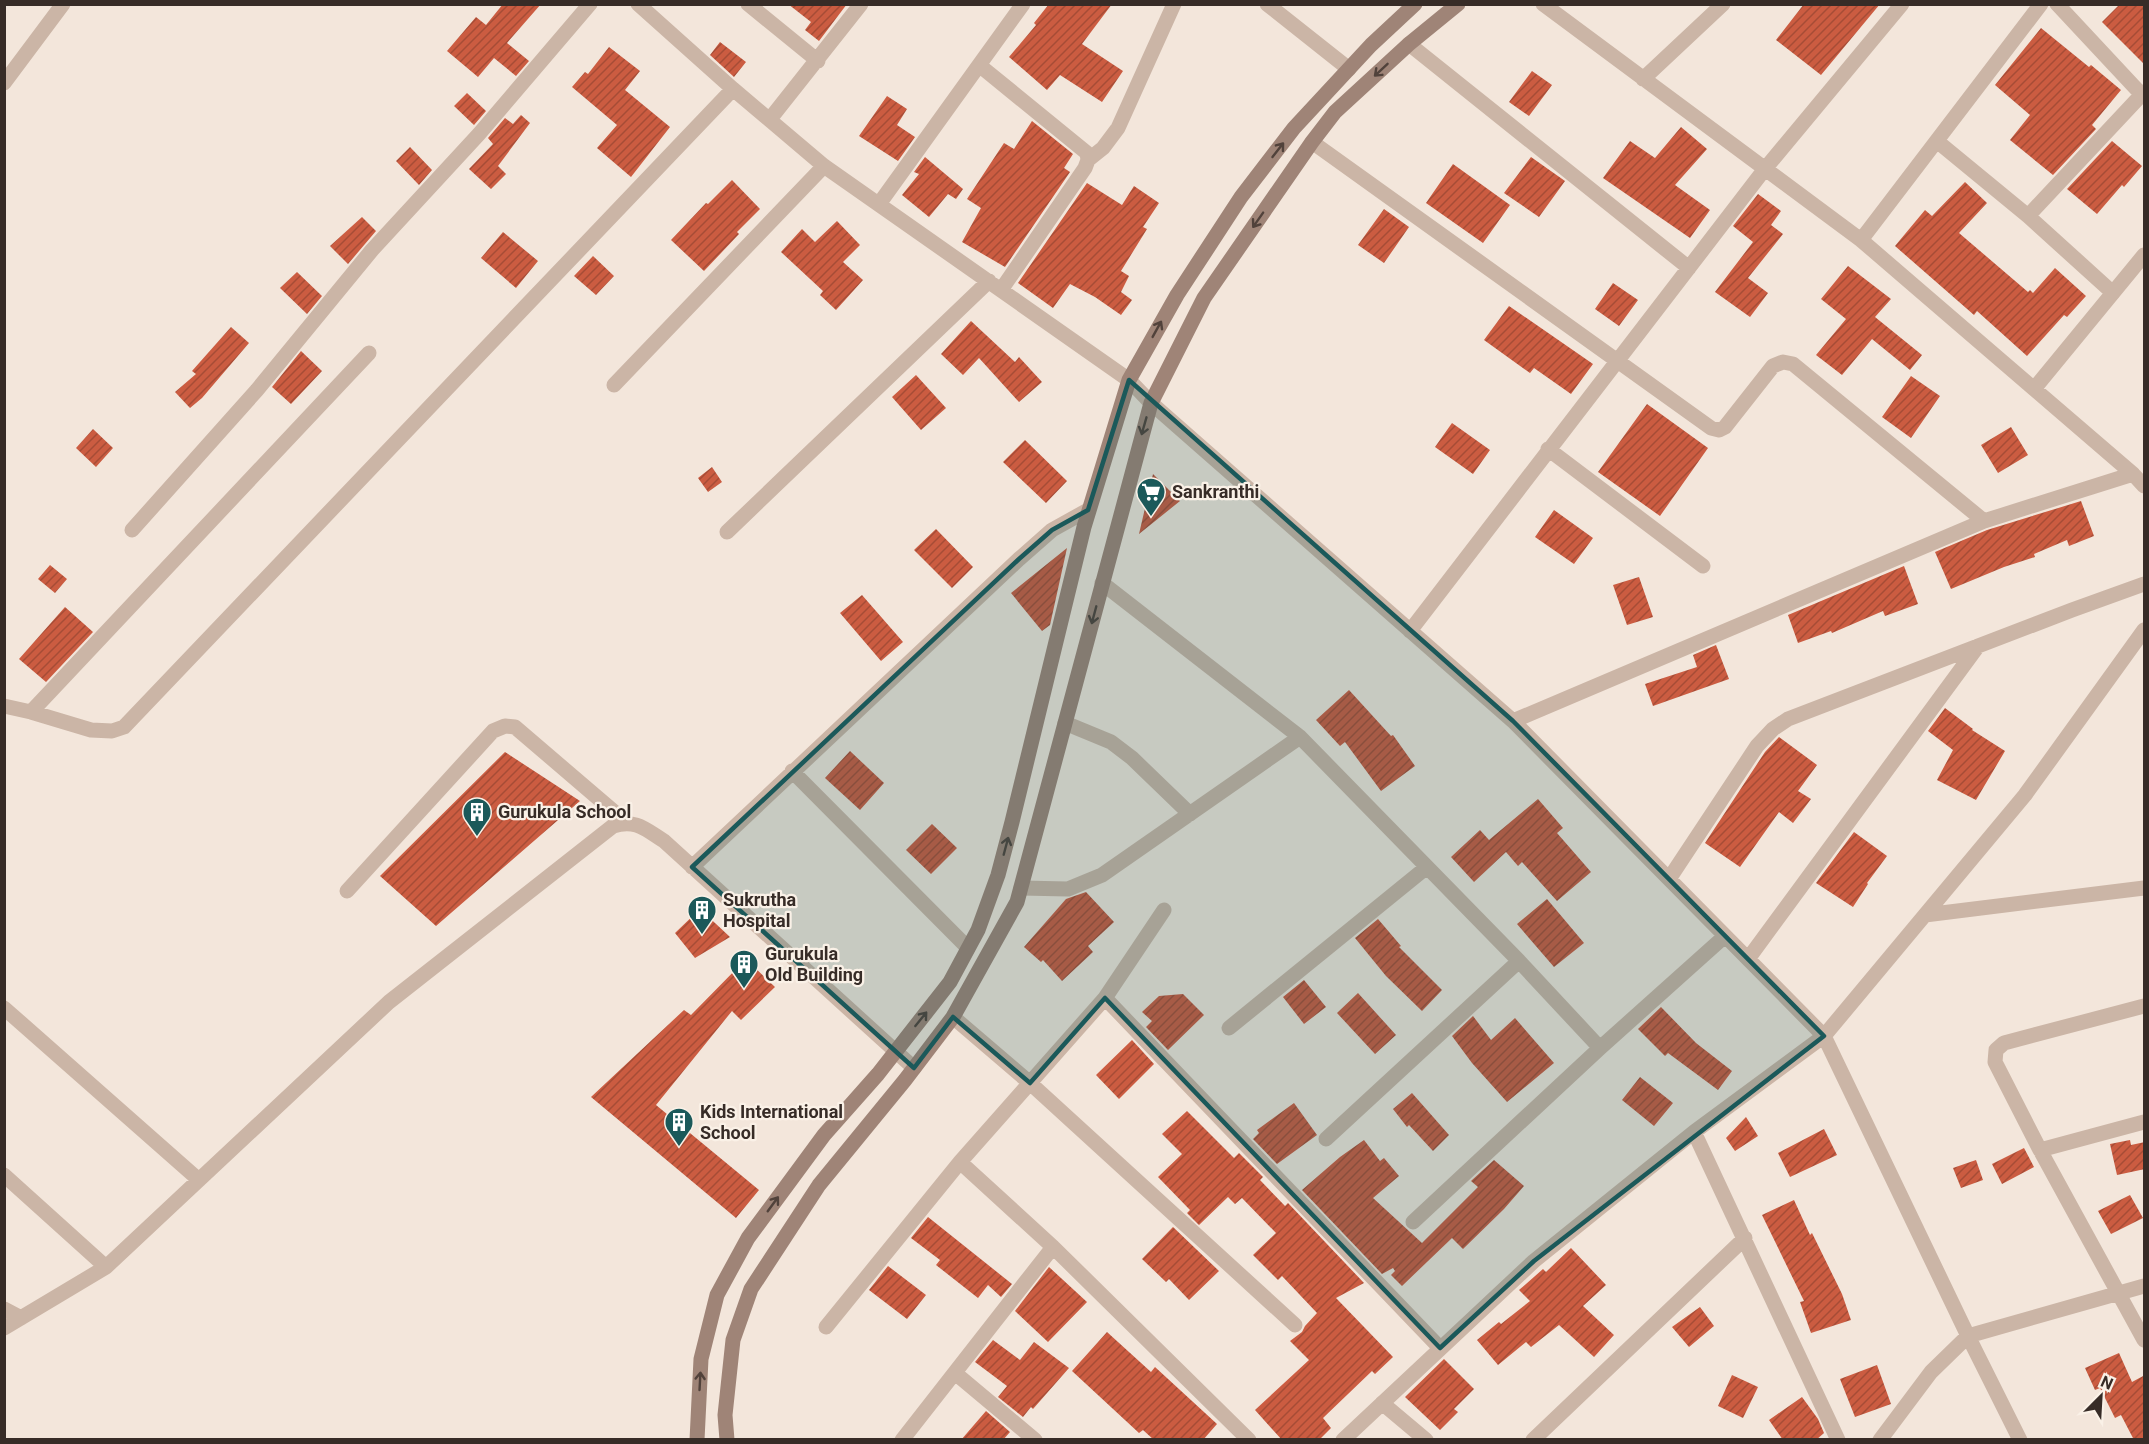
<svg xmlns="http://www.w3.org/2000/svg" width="2149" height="1444" font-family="Roboto,sans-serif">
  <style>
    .building { fill: url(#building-hatch) }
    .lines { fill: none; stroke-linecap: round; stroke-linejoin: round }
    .street { stroke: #cbb5a6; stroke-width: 15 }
    .secondary { stroke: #9f8477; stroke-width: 15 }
    .oneway { stroke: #51423b }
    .marked { fill: #1b595a; fill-opacity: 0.2; stroke: #1b595a; stroke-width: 4.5; stroke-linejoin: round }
    .labels { text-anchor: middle; stroke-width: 4.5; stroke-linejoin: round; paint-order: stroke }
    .poi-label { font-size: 18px; font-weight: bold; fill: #372c27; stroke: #faf1e7; text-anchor: start }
  </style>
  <defs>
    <pattern id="building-hatch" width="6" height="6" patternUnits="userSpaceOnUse" patternTransform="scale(1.5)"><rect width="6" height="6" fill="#cb5c41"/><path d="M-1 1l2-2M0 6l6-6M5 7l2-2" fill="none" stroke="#a64c36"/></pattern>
  </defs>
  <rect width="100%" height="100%" fill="#f3e6db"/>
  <path class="building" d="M503,4H541L507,43L529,61L516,76L494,58L478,77L447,51L476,17L486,25Z
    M788,4H847L819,41L805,30L811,22Z
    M1049,4H1112L1082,44L1123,71L1102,102L1060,75L1047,90L1009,57L1036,25L1034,23Z
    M1804,4H1880L1821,75L1776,40Z
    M2120,4H2145V65L2102,22Z
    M2041,28L2089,67L2091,65L2121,90L2092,125L2096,129L2053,175L2010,140L2030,115L1995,85Z
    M720,42L746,62L734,77L710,55Z
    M609,47L640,71L625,90L670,127L631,177L597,148L617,125L572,87L585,72L588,74Z
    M1532,71L1552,85L1529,116L1509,102Z
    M467,93L486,111L474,125L454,106Z
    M887,96L907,109L897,125L915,137L898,161L859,136Z
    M521,115L530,123L498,166L506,174L491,189L469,169L493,144L488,138L505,118L513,124Z
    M1032,121L1073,154L1064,168L1070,172L1005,267L962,242L981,208L967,199L1004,143L1014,149Z
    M1681,127L1707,149L1675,185L1710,210L1690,238L1603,178L1630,141L1655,158Z
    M2112,141L2142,166L2124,187L2122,185L2097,214L2067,189Z
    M410,147L432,170L419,185L396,161Z
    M925,157L963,189L956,199L948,194L929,217L902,195L919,174L914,172Z
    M1531,157L1565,181L1539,217L1504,193Z
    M1453,164L1510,205L1483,243L1426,203Z
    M732,180L760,209L737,232L739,234L704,271L671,240L706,203L708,204Z
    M1965,182L1987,203L1959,233L2028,292L2030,290L2033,293L2055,268L2086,296L2067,317L2064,315L2027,356L1977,311L1974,315L1895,246L1925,210L1932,216Z
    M1087,183L1122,205L1134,186L1159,203L1143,227L1147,229L1121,271L1129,276L1121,292L1132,300L1121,315L1095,297L1070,284L1053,308L1018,283Z
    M1758,194L1781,211L1771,225L1783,234L1748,278L1768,293L1750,317L1715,292L1753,242L1733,226Z
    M1384,209L1409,227L1384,263L1358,245Z
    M362,217L376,231L348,264L330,246Z
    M837,221L860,245L843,262L863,280L836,310L820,295L823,291L781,252L802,229L815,242Z
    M503,232L538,261L516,288L481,258Z
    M593,256L614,276L596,295L574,276Z
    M1848,266L1891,299L1875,317L1922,355L1910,370L1872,339L1842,375L1816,355L1846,319L1821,299Z
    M297,272L322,296L307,314L280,288Z
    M1613,283L1638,300L1619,326L1595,309Z
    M1509,306L1593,364L1571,394L1534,368L1530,373L1484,340Z
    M971,321L1015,362L1019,357L1042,382L1019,402L979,358L963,375L941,354Z
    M231,327L249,343L202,398L190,408L175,392L196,374L192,371Z
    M301,351L322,371L291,404L272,387Z
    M916,375L946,408L921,430L892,397Z
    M1911,376L1940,396L1911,438L1882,417Z
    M1647,404L1708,448L1660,516L1598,472Z
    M1452,423L1490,450L1473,474L1435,447Z
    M2011,427L2028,455L1998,473L1981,445Z
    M93,429L113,448L96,467L76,448Z
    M1025,440L1067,481L1046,503L1003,462Z
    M712,467L722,482L708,492L698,478Z
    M1153,474L1180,501L1139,534Z
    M2081,501L2094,536L2069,546L2067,540L2034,554L2035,557L2004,567L1951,589L1935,552L1987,530Z
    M1554,510L1593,538L1574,564L1535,537Z
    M936,529L973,567L952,588L914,550Z
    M1067,548L1050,625L1042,631L1011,593Z
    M50,565L67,579L55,593L38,579Z
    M1904,566L1918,604L1885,616L1883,611L1832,633L1831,631L1798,643L1788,615Z
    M1639,577L1653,617L1627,625L1613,585Z
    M862,595L903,642L881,661L840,613Z
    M65,607L93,632L46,682L19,659Z
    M1716,645L1729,679L1653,706L1645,684L1697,667L1693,655Z
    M1349,690L1391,736L1393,735L1415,766L1381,791L1345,742L1340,746L1316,720Z
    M1945,708L1973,729L1972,730L2005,751L1976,800L1937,780L1953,750L1928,731Z
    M1779,737L1817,765L1798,791L1811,799L1793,823L1779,812L1740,867L1705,843L1765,752Z
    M850,751L884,783L860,810L825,778Z
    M505,752L580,801L436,926L380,876Z
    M1538,799L1563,828L1557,833L1591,872L1557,901L1522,862L1518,866L1506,852L1474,882L1451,857L1480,830L1489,840Z
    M932,824L957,848L931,874L906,850Z
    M1854,832L1887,856L1867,883L1868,884L1853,907L1816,883Z
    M1086,892L1114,922L1088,946L1093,952L1062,981L1043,960L1041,962L1024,947L1066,899Z
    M1547,899L1584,943L1554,967L1517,924Z
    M700,909L730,937L695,958L675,933Z
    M1378,919L1401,946L1399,947L1442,990L1422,1011L1386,976L1355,938Z
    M746,959L775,987L741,1020L732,1011L656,1105L759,1190L736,1218L591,1097L684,1010L691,1015Z
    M1304,980L1326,1007L1304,1024L1283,997Z
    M1358,993L1396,1035L1375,1054L1337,1013Z
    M1183,994L1204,1015L1168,1050L1146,1027L1152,1021L1142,1012L1159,996Z
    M1661,1007L1696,1043L1732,1071L1718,1090L1668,1053L1665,1056L1638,1029Z
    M1473,1016L1491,1040L1515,1018L1554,1063L1507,1102L1472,1063L1452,1036Z
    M1132,1040L1154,1064L1119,1099L1096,1075Z
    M1640,1077L1673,1103L1654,1126L1622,1100Z
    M1412,1093L1449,1135L1433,1151L1409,1125L1407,1127L1393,1109Z
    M1294,1103L1317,1135L1277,1164L1253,1139L1259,1133L1257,1130Z
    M1187,1111L1234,1158L1239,1153L1263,1177L1260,1180L1285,1206L1288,1203L1364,1283L1336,1298L1393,1357L1375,1374L1372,1371L1323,1418L1331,1428L1319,1440H1282L1255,1410L1309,1360L1290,1341L1302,1332L1305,1326L1317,1313L1282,1276L1278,1280L1253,1255L1276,1233L1242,1198L1235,1204L1228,1197L1199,1225L1187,1213L1190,1210L1158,1177L1182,1154L1162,1134Z
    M1746,1117L1758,1136L1735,1151L1726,1138Z
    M1824,1129L1837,1155L1790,1177L1778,1153Z
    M1364,1140L1380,1161L1384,1158L1399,1176L1373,1198L1422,1243L1478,1187L1471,1181L1494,1160L1524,1186L1504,1209L1463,1249L1452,1238L1402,1286L1391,1275L1395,1271L1393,1268L1382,1274L1302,1190L1340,1157Z
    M2130,1140L2131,1145L2145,1142V1169L2117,1175L2110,1144Z
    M2024,1148L2034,1167L2002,1184L1992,1164Z
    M1976,1160L1983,1180L1961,1188L1953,1168Z
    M2130,1195L2143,1218L2111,1234L2098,1211Z
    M1794,1200L1810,1235L1812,1233L1842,1294L1851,1320L1811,1333L1800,1302L1804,1301L1762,1215Z
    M928,1217L1012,1284L1001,1297L988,1285L978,1298L936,1265L940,1260L911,1238Z
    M1173,1227L1219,1271L1189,1300L1169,1279L1166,1282L1142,1259Z
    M1571,1248L1606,1285L1583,1306L1614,1335L1594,1357L1559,1325L1531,1347L1526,1342L1498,1365L1477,1340L1499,1322L1501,1324L1530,1301L1519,1290L1543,1269L1546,1272Z
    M888,1266L926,1295L907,1319L869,1290Z
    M1049,1267L1087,1302L1048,1342L1015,1311Z
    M1700,1307L1714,1326L1689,1347L1672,1327Z
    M1107,1332L1151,1372L1155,1367L1217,1424L1203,1440H1154L1143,1430L1139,1433L1072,1371Z
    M993,1340L1020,1360L1034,1342L1069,1368L1033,1409L1031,1407L1023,1417L998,1397L1007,1386L975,1362Z
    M2119,1353L2132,1382L2145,1375V1440H2134L2121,1415L2115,1418L2100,1388L2095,1390L2085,1368Z
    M1444,1359L1474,1389L1454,1409L1458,1412L1440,1430L1405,1397Z
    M1877,1365L1891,1404L1855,1417L1840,1379Z
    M1732,1375L1758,1387L1743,1418L1718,1406Z
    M1802,1397L1818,1419L1824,1433L1816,1440H1783L1769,1420Z
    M986,1411L1010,1432L1003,1440H961Z"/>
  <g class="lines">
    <path class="street" d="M638,4L733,89L824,166L1129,380L1151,403L1513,721L1824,1036L1968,1336L2020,1440
      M748,4L818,61
      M1267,4L1349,69
      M1543,4L1861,240L2133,474L2144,486
      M2057,4L2142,95
      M1409,44L1689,268
      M979,65L1087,153L1088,160L1085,168L1001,290
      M1643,79L1723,4
      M4,83L63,4
      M770,119L861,4
      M1312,142L1711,428L1719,430L1725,427L1773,366L1783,362L1793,364L1984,521
      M1938,142L2028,216L2113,293
      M1088,160L1103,148L1118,128L1174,4
      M879,204L1023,4
      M2028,216L2144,92
      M1861,240L2041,4
      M614,385L824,166
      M2034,389L2144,255
      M1548,449L1703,566
      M132,530L257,390L372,250L479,134L590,4
      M727,532L989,281
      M1102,583L1300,737L1519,961L1600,1048
      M1410,631L1764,170L1902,4
      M4,706L31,712L91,730L112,731L124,727L733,89
      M31,712L369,353
      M1513,721L1984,521L2133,474
      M1065,723L1111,742L1132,758L1190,814
      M792,771L968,948
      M692,867L1019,559L1052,530L1088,510
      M1669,879L1757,746L1773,729L1788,719L2072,610L2144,584
      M1021,888L1068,889L1102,875L1300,737
      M347,891L493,731L505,726L515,727L626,822
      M1925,915L2144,888
      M1748,959L1978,646
      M1105,998L1440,1348
      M2144,1006L2004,1043L1996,1050L1995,1062L2040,1150L2144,1340
      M4,1008L199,1180
      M953,1017L1030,1083L1295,1325
      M1229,1028L1427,867
      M1694,1132L1838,1440
      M1326,1139L1519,961
      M2040,1150L2144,1122
      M960,1162L1053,1247L1249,1440
      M4,1175L106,1267
      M1413,1222L1600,1048L1725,936
      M4,1309L21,1318
      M826,1327L960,1162L1105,998L1164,910
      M4,1328L106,1267L389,1002L613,826C636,819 645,829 664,841L914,1068
      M955,1373L1035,1440
      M1382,1403L1426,1440
      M902,1440L1053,1247
      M1343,1440L1534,1261L1694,1132L1824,1036L2025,795L2144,630
      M1533,1440L1745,1238
      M1880,1440L1931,1372L1968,1336L2144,1286"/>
    <path class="secondary" d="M697,1440L701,1359L717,1295L748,1238L824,1135L878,1074L950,982L978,930L998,875L1012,822L1084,527L1129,380L1177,295L1241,197L1294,128L1371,45L1415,4
      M727,1440L725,1415L733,1340L751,1289L819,1185L905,1080L953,1017L1017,902L1151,403L1204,298L1312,142L1335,112L1409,44L1458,4"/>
  </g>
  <defs><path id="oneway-shaft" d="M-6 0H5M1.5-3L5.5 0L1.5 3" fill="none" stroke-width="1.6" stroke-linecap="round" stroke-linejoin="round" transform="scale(1.5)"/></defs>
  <g class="oneway">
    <use href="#oneway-shaft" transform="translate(1381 70) rotate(137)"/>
    <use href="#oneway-shaft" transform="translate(1278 150) rotate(-52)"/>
    <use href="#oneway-shaft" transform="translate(1258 220) rotate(125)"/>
    <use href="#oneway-shaft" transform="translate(1157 329) rotate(-61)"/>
    <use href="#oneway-shaft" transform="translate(1144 426) rotate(106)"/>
    <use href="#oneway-shaft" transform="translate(1094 615) rotate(105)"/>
    <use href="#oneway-shaft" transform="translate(1006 846) rotate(-75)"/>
    <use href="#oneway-shaft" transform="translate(921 1019) rotate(-51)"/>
    <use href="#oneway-shaft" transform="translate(773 1204) rotate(-54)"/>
    <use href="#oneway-shaft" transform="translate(700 1381) rotate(-87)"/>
  </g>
  <path class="marked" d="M1129,380L1513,721L1824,1036L1534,1261L1440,1348L1105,998L1030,1083L953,1017L914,1068L692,867L1019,559L1052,530L1088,510Z"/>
  <defs>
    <g id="supermarket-pin" transform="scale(1.5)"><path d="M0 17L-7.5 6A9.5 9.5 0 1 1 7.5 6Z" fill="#1b595a" stroke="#faf1e7"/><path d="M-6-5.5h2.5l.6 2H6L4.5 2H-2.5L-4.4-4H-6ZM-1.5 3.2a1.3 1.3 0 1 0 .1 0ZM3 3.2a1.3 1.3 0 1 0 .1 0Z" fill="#fff"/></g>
    <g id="building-pin" transform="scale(1.5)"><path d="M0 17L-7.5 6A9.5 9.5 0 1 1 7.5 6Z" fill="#1b595a" stroke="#faf1e7"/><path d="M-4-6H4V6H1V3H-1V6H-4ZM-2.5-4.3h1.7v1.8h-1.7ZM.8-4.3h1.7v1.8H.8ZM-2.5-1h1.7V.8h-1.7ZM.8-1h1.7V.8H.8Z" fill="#fff"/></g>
  </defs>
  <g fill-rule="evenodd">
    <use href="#supermarket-pin" x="1151" y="492"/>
    <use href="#building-pin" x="477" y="812"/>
    <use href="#building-pin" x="702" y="910"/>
    <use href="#building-pin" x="744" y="964"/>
    <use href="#building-pin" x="679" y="1122"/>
  </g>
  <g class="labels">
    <g class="poi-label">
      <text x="1172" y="498">Sankranthi</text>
      <text x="498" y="818">Gurukula School</text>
      <text x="723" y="906">Sukrutha<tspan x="723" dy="21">Hospital</tspan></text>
      <text x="765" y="960">Gurukula<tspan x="765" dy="21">Old Building</tspan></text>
      <text x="700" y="1118">Kids International<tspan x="700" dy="21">School</tspan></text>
    </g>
  </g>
  <rect width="2149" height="1444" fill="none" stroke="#372c27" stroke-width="12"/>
  <g transform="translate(2101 1396) rotate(24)" stroke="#faf1e7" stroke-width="4.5" paint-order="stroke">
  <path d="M0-4.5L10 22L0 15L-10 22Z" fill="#372c27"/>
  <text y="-9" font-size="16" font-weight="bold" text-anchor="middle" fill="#372c27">N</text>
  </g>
</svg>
